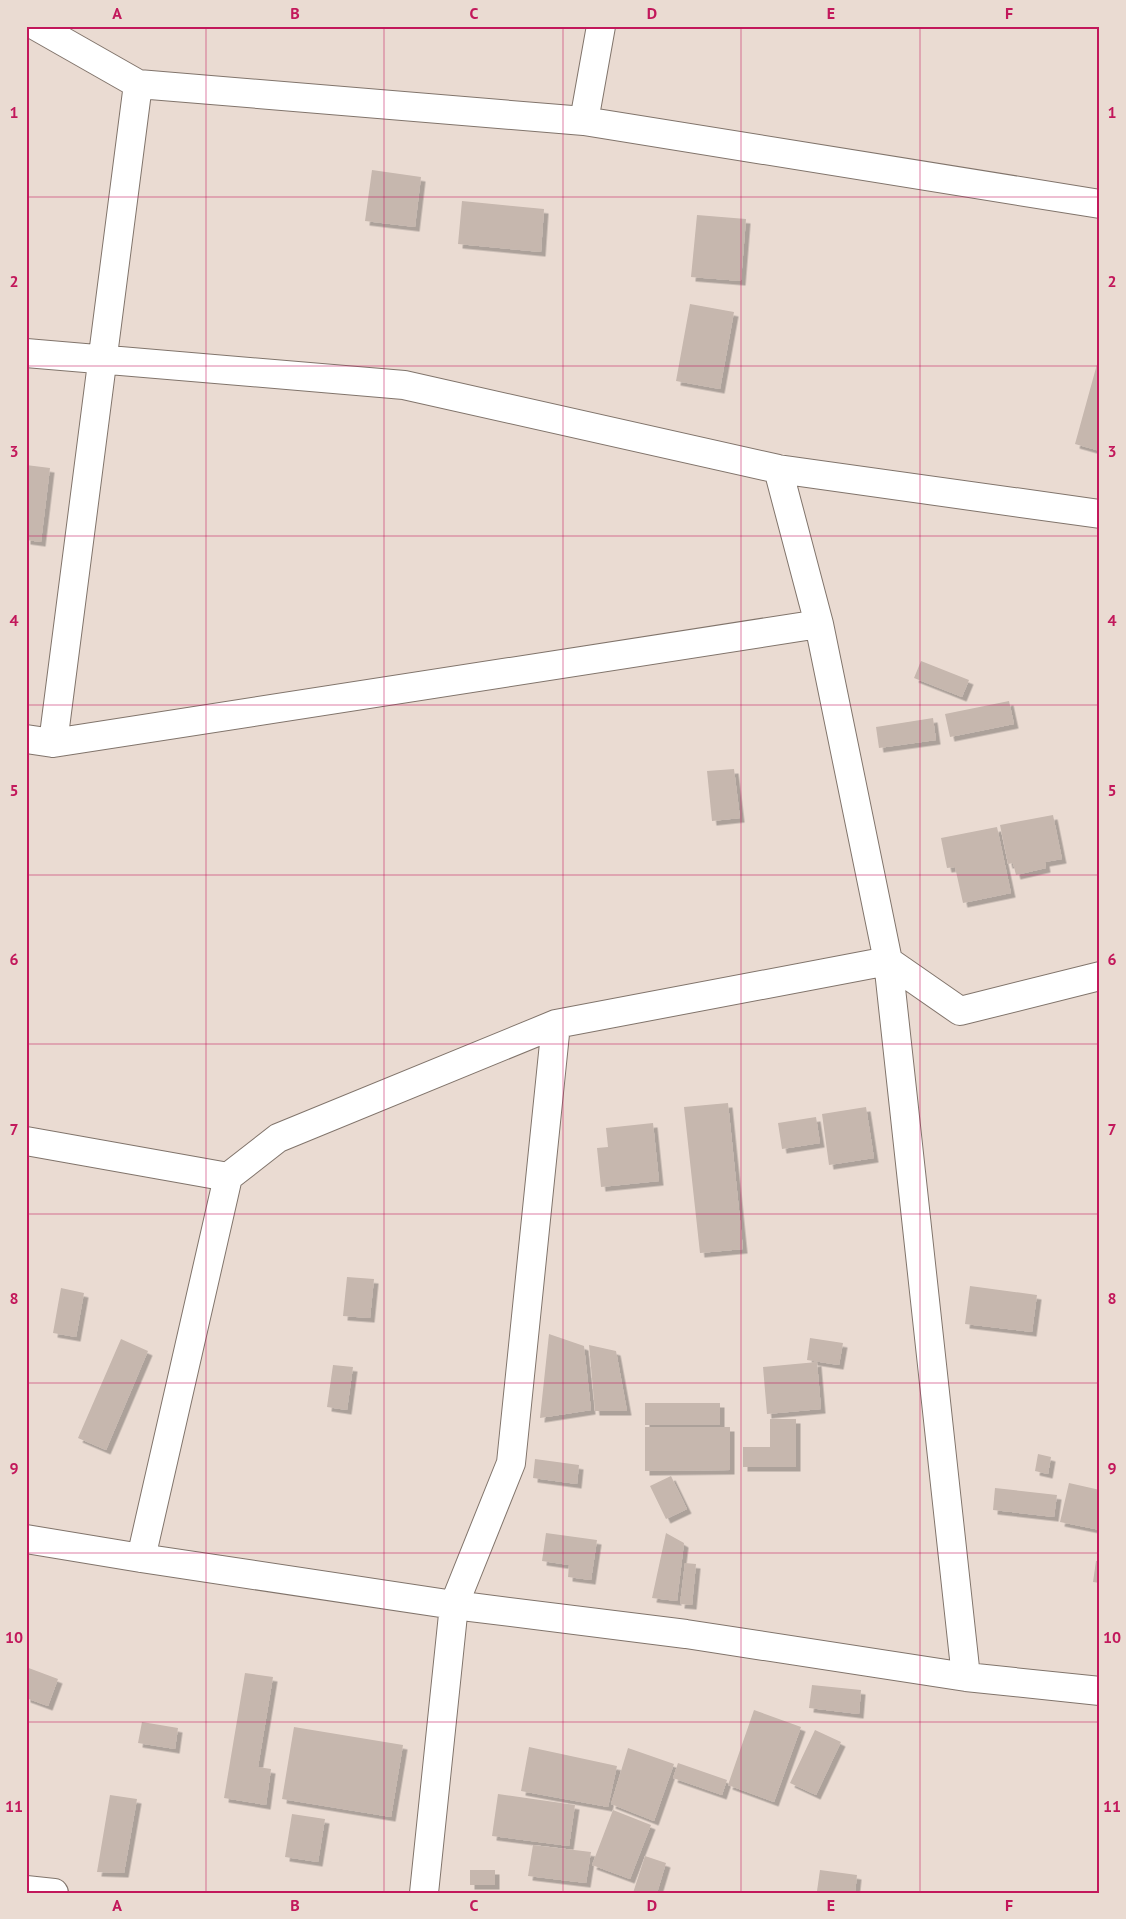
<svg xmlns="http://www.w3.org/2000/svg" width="1126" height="1919" font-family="'PT Sans',sans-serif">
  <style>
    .building { fill: #c6b7ae; filter: url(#shadow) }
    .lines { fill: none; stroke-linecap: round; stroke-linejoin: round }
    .minor-casing { stroke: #81746b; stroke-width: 30 }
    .minor { stroke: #fff; stroke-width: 28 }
    .grid { fill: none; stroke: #c2185b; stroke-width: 1; stroke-opacity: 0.55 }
    .neatline { fill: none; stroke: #c2185b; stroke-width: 2 }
    .grid-label { font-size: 16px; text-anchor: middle; font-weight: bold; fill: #c2185b }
  </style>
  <defs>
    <filter id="shadow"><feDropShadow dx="4.5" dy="4.5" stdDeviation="0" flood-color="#0004"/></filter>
  </defs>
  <rect width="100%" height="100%" fill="#eadbd2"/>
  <path class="building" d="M372,170L421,177L415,227L365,221Z
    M462,201L544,209L541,252L458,244Z
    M697,215L746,219L741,281L691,277Z
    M690,304L734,312L720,389L676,381Z
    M1099,357H1100V451L1075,444Z
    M26,465L50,468L41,542L26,540Z
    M921,661L969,680L962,697L914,678Z
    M1009,701L1014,724L950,737L945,714Z
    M933,718L936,740L879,748L876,727Z
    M734,769L740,818L712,821L707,771Z
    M1053,815L1062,859L1045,862L1046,868L1016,875L1013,863L1008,864L1000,825Z
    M997,827L1011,893L963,903L955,867L947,868L941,838Z
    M728,1103L743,1249L700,1253L684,1107Z
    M866,1107L874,1158L829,1165L822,1114Z
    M816,1117L820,1143L782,1149L778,1123Z
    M653,1123L659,1181L601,1187L597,1148L608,1147L606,1128Z
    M347,1277L374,1279L370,1318L343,1316Z
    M970,1286L1037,1295L1032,1332L965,1324Z
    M61,1288L84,1293L76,1337L53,1333Z
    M549,1334L584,1346L591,1410L540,1418Z
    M810,1338L843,1343L839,1365L807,1360Z
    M121,1339L148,1351L106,1450L78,1438Z
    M589,1345L616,1351L627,1411H595Z
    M817,1362L821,1409L767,1414L763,1367Z
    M333,1365L353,1367L347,1410L327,1407Z
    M645,1403H720V1425H645Z
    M770,1419H796V1467H743V1447H770Z
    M645,1427H730V1470L645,1471Z
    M1038,1454L1051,1457L1048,1474L1035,1471Z
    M535,1459L579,1465L577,1484L533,1478Z
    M671,1476L687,1509L666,1519L650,1486Z
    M1069,1483L1100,1490V1530L1060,1522Z
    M995,1488L1057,1495L1054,1517L993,1510Z
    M546,1533L597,1540L591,1580L568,1577L569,1565L542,1561Z
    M666,1533L684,1543L677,1601L652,1598Z
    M1096,1561H1100V1583L1093,1582Z
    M685,1563L696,1564L692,1605L680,1604Z
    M26,1667L58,1679L48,1706L26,1698Z
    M245,1673L273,1677L258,1767L271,1769L266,1805L224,1798Z
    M812,1685L861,1690L859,1714L809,1708Z
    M754,1710L801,1727L774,1802L728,1785Z
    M142,1722L178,1728L175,1749L138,1743Z
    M294,1727L403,1745L391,1817L282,1799Z
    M815,1730L841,1742L816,1795L790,1783Z
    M529,1747L617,1766L608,1807L521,1791Z
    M628,1748L674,1764L654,1821L611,1804Z
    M678,1763L727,1780L722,1795L673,1778Z
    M498,1794L575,1805L569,1846L492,1836Z
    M110,1795L137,1799L124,1873L97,1872Z
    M613,1810L651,1825L630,1879L592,1865Z
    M292,1814L325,1819L318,1862L285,1857Z
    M533,1845L591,1852L586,1883L528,1876Z
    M645,1856L666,1863L657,1893H633Z
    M470,1870H495V1885H470Z
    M820,1870L857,1875L855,1893L817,1891Z"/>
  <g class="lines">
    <g class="minor-casing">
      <path id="minor" d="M36,26L138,84L584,121L1100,204
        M584,121L601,26
        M26,353L404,385L778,469L1100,514
        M778,469L819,624L888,961L966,1677
        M26,739L53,743L819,624
        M53,743L138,84
        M26,1141L228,1177L278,1138L556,1024L888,961L960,1011L1100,976
        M26,1539L141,1558L454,1605L686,1634L966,1677L1100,1691
        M141,1558L228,1177
        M26,1890L54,1893
        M424,1893L454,1605L511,1463L556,1024"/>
    </g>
    <use href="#minor" class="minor"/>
  </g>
  <path class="grid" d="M206,26V1893M384,26V1893M563,26V1893M741,26V1893M920,26V1893M26,197H1100M26,366H1100M26,536H1100M26,705H1100M26,875H1100M26,1044H1100M26,1214H1100M26,1383H1100M26,1553H1100M26,1722H1100"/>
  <rect width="1126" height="1919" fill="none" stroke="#eadbd2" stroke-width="55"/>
  <rect x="28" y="28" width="1070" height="1864" class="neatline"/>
  <g class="grid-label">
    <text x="117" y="19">A</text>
    <text x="295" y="19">B</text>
    <text x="474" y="19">C</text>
    <text x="652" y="19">D</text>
    <text x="831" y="19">E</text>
    <text x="1009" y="19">F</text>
    <text x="14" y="118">1</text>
    <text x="1112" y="118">1</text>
    <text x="14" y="287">2</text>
    <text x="1112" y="287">2</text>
    <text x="14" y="457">3</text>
    <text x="1112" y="457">3</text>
    <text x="14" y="626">4</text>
    <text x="1112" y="626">4</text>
    <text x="14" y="796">5</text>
    <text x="1112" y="796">5</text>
    <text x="14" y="965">6</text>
    <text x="1112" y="965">6</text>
    <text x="14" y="1135">7</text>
    <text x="1112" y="1135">7</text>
    <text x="14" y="1304">8</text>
    <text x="1112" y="1304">8</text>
    <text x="14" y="1474">9</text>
    <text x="1112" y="1474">9</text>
    <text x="14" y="1643">10</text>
    <text x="1112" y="1643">10</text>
    <text x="14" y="1812">11</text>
    <text x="1112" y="1812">11</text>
    <text x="117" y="1911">A</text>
    <text x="295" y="1911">B</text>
    <text x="474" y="1911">C</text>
    <text x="652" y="1911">D</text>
    <text x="831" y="1911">E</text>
    <text x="1009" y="1911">F</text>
  </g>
</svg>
